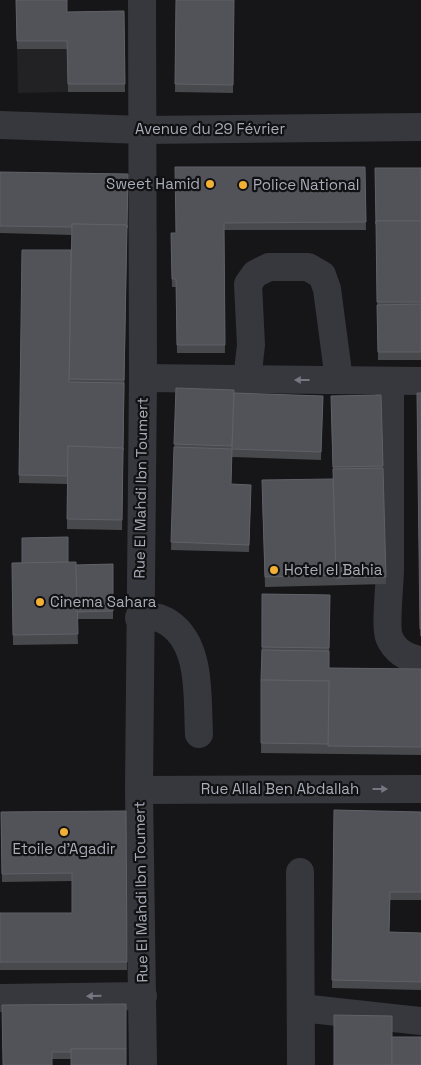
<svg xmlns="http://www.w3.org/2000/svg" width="421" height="1065" viewBox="0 0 421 1065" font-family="'Space Grotesk',sans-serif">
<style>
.built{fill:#222225}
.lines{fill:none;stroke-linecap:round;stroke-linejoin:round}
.minor{stroke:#37383d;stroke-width:28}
.wall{fill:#47494d}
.building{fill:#525359;stroke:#5f6168}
.oneway{fill:#757881}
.poi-dot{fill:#f2b134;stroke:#111113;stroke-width:2}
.labels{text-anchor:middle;stroke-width:4.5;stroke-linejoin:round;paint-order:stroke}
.street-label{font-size:15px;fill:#a8adb8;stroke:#111113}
.poi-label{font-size:15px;fill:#a8adb8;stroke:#111113;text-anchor:start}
</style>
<rect width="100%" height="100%" fill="#161618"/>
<path class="built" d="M17,49H67L68,92L18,93Z"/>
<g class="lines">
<g class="minor">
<path d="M142,0L143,378L139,790L143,1065"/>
<path d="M0,125L143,130L421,127"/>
<path d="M143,378L421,381"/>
<path d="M247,380L251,345L248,284L255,274L269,267H308L322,275L327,289L339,380"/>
<path d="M390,381C390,444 390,506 390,569C390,583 385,626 389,637C394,650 407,659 421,660"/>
<path d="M139,618C146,618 153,617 159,618C162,619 166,621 169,623C202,645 197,698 199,734"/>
<path d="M139,790L421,789"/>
<path d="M300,872L301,1065"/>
<path d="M0,998L143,996"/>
<path d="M301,1008L421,1021"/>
</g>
</g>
<g class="wall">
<path d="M16,0L67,12L124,11L125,92H68L67,49H17Z"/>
<path d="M176,0H234L233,93L175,92Z"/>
<path d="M365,167L366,230H224L225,353H177L176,287H172L171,233H176Z"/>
<path d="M375,168H421V360H378Z"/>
<path d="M0,172L128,174L122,530L67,529V484L19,483L22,250H71L72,235L0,233Z"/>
<path d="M176,388L234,393L323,396L321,460L232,457L231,484L251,485L249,552L171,550Z"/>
<path d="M417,393H421V636H420Z"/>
<path d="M381,395L386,584L265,587L262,491L333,479L331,407Z"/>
<path d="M68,562L76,565L113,564V619H77L78,644L13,645L12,563Z"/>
<path d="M262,594L330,595L329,668L421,669V755L261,753Z"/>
<path d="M334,810L421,812V900H390L389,932L421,933V990L332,988Z"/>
<path d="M126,811L127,970H0V913H72V881L2,882L1,812Z"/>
<path d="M126,1004L71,1059H52L3,1065Z"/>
</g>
<g class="building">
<path d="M16,0H67V12L124,11L125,84H68L67,41H17Z"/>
<path d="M176,0H234L233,85L175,84Z"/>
<path d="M175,167H365L366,222L224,223L225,345H177L176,279H172L171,233H176Z"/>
<path d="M375,168H421V221H376V224Z"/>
<path d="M0,172L128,174L127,228V225L72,224V227L0,226Z"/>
<path d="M376,221H421V302H377Z"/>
<path d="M72,224L127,225L124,380L69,379Z"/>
<path d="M22,250H71L69,382L124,383L123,450V448L68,446V476L19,475Z"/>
<path d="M421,304V352H378L377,305Z"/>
<path d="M176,388L234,390L232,446L174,444Z"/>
<path d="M234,393L323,396L321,452L232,449Z"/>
<path d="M417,393H421V629H420Z"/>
<path d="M381,395L383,466L333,467L331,396Z"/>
<path d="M68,446L123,448L122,520L67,519Z"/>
<path d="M174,447L232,449L231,484L251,485L249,545L171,542Z"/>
<path d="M383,468L386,577L336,578L333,469Z"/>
<path d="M333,479L336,575L265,577L262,480Z"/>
<path d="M68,537V562L22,563V538Z"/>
<path d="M76,562L78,634L13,635L12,563Z"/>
<path d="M113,564V611L77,612L76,565Z"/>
<path d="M262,594L330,595L329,648L262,647Z"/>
<path d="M262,650L329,651V668L421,669V747L328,746L329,681L261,680Z"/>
<path d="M261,680L329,681L328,744L261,743Z"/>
<path d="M334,810L421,812V892H390L389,932L421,933V982L332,980Z"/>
<path d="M126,811L127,962H0V913H72V873L2,874L1,812Z"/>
<path d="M126,1004V1049H71V1052H52V1065H3L2,1005Z"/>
<path d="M334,1015L392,1016V1065H334Z"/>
<rect x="392" y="1037" width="29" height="28"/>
<rect x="71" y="1049" width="55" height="16"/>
</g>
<defs><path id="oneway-solid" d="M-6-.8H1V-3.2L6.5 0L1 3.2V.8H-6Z" transform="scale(1.25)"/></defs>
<g class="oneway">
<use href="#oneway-solid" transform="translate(302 380) rotate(-180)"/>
<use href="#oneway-solid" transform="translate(380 789)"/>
<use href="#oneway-solid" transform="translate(94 996) rotate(179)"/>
</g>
<g class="poi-dot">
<circle cx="210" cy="184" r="5"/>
<circle cx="243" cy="185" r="5"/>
<circle cx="274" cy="570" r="5"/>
<circle cx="40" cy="602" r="5"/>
<circle cx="64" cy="832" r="5"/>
</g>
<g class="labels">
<g class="street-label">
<text x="210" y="134">Avenue du 29 Février</text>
<text transform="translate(141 488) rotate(-89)" y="5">Rue El Mahdi Ibn Toumert</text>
<text x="280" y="794">Rue Allal Ben Abdallah</text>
<text transform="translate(141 892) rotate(-91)" y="5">Rue El Mahdi Ibn Toumert</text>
</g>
<g class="poi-label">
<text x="200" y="189" text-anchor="end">Sweet Hamid</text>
<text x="253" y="190">Police National</text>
<text x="284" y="575">Hotel el Bahia</text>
<text x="50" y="607">Cinema Sahara</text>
<text x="64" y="854" text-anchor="middle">Etoile d'Agadir</text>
</g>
</g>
</svg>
